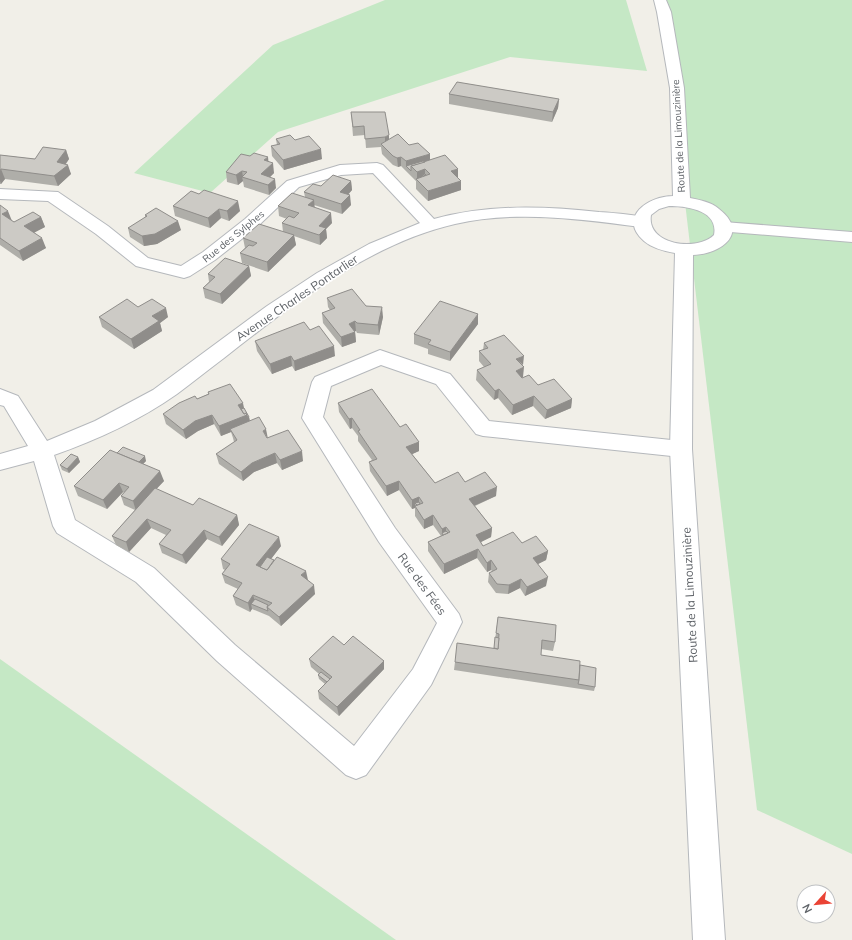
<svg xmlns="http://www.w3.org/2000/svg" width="852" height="940" viewBox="0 0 852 940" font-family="Mulish,sans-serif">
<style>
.green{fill:#c5e8c5}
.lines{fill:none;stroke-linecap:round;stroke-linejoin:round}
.minor-casing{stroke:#b5b8bc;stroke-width:2}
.tertiary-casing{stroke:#b5b8bc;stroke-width:2}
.minor{fill:#fff;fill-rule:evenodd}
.tertiary{fill:#fff;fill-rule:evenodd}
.wall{fill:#afaea9}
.shaded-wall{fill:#8f8d8a}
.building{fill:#cccac5;stroke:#8f8d8a}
.labels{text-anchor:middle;stroke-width:3.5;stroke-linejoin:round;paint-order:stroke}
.far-street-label{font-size:10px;fill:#5f6368;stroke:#fff}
.street-label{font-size:12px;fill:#5f6368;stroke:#fff}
</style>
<rect width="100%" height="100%" fill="#f1efe8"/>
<g class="green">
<path d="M385,0H626L647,71L510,57L278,132L210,193L134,173L273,45Z"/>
<path d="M661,0H852V854L757,810Z"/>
<path d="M0,659L396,940H0Z"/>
</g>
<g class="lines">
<g class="minor-casing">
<g id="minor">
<path d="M377,163L383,165L434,219C488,204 544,206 599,212C615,213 631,214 647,218L650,222L647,226L641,227C580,219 515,210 455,224C371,243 291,305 224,358C208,370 193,382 177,394C140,420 97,440 54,455L75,520L154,568L235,645L354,746L413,669L437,623L379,542L302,418L312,382L315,377L380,350L450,374L489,421L681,441L689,443L692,449L689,455L681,457L483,436L476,434L436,384L381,365L331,386L323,417L395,528L459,614L462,622L431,685L366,775L356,779L346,775L217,661L136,582L57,533L53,526L34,461L0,470V454L28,446L4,406L0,405V389L18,396L47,441L95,421L153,390L267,306L317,273L369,244L420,223L373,173L341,175L299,187L257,227L215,260L190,276L184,278L136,266L96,234L48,201L0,199V189L58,192L108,226L148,258L181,266L203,252L245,219L287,181L340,165Z"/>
<path d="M724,222L852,232V242L718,231L715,227L718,223Z"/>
</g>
</g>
<g class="tertiary-casing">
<path id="tertiary" d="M654,0H666L671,12L684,88L690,198C700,200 711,202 719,209C750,233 721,254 693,255L692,449L725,940H693L670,449L675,253C664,251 652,248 644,241C617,217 649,196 673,196L670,88L657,12ZM669,206C686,206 719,210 714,235C697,252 646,245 651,215L659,209Z"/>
</g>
<use href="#minor" class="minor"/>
<use href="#tertiary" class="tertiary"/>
</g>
<g class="wall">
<path d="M449,94L559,99L558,108L552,122L449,104Z"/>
<path d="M351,112L389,140L409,145L430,160L458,178L461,190L428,201L416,189V181L401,166L398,167L393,165L382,154L381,147L366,148L365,135L353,136Z"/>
<path d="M276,139L295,140L322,159L284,170L272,156L271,146L277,145Z"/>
<path d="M66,150L69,159L66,164L71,174L58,186L5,179L1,184H0V155L35,159Z"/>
<path d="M268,162L274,173L270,177L276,188L269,195L244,187L243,181L238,185L227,182L226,172Z"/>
<path d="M351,181L352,190L348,195L351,205L342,214L314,205V207L332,223L326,229L327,238L320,245L294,236L296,245L268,272L242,263L240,253L245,248L243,238L283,232L282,223L287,219L279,216L278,206L305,197L304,192L321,186Z"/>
<path d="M191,191L240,211L229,221L221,218L210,228L175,216L173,206Z"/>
<path d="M0,205L12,221L14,222L41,217L45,227L34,232L46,248L23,261L0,245Z"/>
<path d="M145,215L181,230L157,244L144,246L130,237L128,228L145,218Z"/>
<path d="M249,266L251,276L222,304L205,298L203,288L209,282L208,274Z"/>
<path d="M327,298L366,306L383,317L379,335L357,333L356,331H355L356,342L342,347L323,323L322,313L330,310L328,307Z"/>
<path d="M138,307L168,317L160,323L162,331L134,349L102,327L99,317Z"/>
<path d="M478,324L450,361L428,354V349L414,344V334Z"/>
<path d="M310,330L335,356L295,371L292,366L272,374L257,351L255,341Z"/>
<path d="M484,343L523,365V377H522L538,385L572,399L571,408L545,419L533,406L512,415L498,398L494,400L476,380L477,370L484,367L479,361V351L483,350Z"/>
<path d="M208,392L244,408L249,417L250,421L268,438L303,461L282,470L277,463L254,472L243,481L219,464L216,454L234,442L233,438L231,432L221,436L214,424L198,431L186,439L166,424L163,414L208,394Z"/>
<path d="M338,403L400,427L419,442V451L412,454L435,483L465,482L496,496L475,506L492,528L491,537L481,542L483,546L522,543L548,551L546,560L538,564L546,586L525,596L520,588L508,594L496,593L488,582L489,573L492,571L491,570L487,572L477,558L444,574L428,551V542L441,536L433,525L424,529L415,516V508L412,509L399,490L387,496L370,471L369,462L372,460L358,441V436L352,428L350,429L339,412Z"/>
<path d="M117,453L146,461L143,464L164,481L156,489L193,505L237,515L239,525L222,546L207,539L186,564L162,553L159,544L166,535L151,528L129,552L116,545L112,536L135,510L124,505L121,496L124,492H123L107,509L78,496L74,486Z"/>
<path d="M78,457L80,462L69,473L62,470L60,465Z"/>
<path d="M281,546L271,559L308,580L315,594L281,626L269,616L252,609L250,612L236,605L233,596L238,589L225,583L222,574L225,570L223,569L221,559Z"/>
<path d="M498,617L555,642L553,651L541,649V655L580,665L595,687L594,691L454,670L455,662L494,648Z"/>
<path d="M344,645L384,661V669L339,716L319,699L318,691L325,684L319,679L318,675L319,674L311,667L309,659Z"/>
</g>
<g class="shaded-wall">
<path d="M559,99L558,108L552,122L553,112Z"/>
<path d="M389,135V144L385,147V137Z"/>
<path d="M321,149L322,159L284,170L283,160Z"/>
<path d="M66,150L69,159L61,170L68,165L71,174L58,186L54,176L57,162Z"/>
<path d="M430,154V164L411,166H406V161Z"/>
<path d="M268,157L269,167L264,160Z"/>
<path d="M401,157V166L398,167L397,158Z"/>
<path d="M273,163L274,173L263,184L261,174Z"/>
<path d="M1,169L5,179L1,184L0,181V171Z"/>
<path d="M425,169V178L422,175V180H417V172Z"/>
<path d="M458,169V178L451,171Z"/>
<path d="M242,171L243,177H242L243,181L238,185L236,175Z"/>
<path d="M275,179L276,188L269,195L268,185Z"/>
<path d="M351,181L352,190L341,202L340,192Z"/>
<path d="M461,181V190L428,201V191Z"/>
<path d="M350,195L351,205L342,214L341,204Z"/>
<path d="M314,200L315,210L308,205Z"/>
<path d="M238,201L240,211L229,221L227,211Z"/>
<path d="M219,209L221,218L210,228L208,218Z"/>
<path d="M8,211L12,221L2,214Z"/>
<path d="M331,213L332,223L326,229L327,238L320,245L319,226Z"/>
<path d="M41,217L45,227L28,236L24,226Z"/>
<path d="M178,221L181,230L157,244L144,246L142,236Z"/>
<path d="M294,235L296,245L268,272L267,262Z"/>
<path d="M42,238L46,248L23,261L19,251Z"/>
<path d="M249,266L251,276L222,304L220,294Z"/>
<path d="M382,307L383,317L379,335L378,325Z"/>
<path d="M166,308L168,317L160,323L162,331L134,349L131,339L152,316Z"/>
<path d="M478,314V324L450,361V352Z"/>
<path d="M355,321L356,331L349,333V324Z"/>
<path d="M355,332L356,342L342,347L341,337Z"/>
<path d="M334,346L335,356L295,371L294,361Z"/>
<path d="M291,356L292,366L272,374L270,364Z"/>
<path d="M524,356L523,365L516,359Z"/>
<path d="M524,367L523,377L515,381L516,371Z"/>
<path d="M499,389L498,398L494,400L495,391Z"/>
<path d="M534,396L533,406L512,415L513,405Z"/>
<path d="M572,399L571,408L545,419L547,410Z"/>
<path d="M243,403L245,413L242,414L238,405Z"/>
<path d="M212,415L214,424L198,431L186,439L183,430L195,421Z"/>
<path d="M247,415L249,417L250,422L230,429L231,432L221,436L219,426Z"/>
<path d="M352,418V428L350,429L349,419Z"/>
<path d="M266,429L268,439L263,431Z"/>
<path d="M419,442V451L406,457V447Z"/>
<path d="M302,451L303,461L282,470L280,460Z"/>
<path d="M275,453L277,463L254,472L243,481L241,472L252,463Z"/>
<path d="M145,456L146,461L137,470L136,466Z"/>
<path d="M78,457L80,462L69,473L67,469Z"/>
<path d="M160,471L164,481L136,511L133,501Z"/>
<path d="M399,481V490L387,496L386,486Z"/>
<path d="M119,483L123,492L107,509L103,500Z"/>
<path d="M497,487L496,496L469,508V499Z"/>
<path d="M419,497V506L415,503V508V506V508L412,509V500Z"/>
<path d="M237,515L239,525L222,546L219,537Z"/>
<path d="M433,515V525L424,529V520Z"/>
<path d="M147,519L151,528L129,552L126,542Z"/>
<path d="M446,527V536L442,533V529Z"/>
<path d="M492,528L491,537L475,545L476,535Z"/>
<path d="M204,530L207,539L186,564L182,555Z"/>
<path d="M279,537L281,546L261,572L256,565Z"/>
<path d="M478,549L477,558L444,574V564Z"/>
<path d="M548,551L546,560L532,567L533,558Z"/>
<path d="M491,560V570L487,572V563Z"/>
<path d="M306,571L308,580L302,584L301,575Z"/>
<path d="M548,577L546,586L525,596L527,587Z"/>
<path d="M521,579L520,588L508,594L509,585Z"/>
<path d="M314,585L315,594L281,626L279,617Z"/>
<path d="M253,595L256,604H251L252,609L250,612L248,603Z"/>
<path d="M384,661V669L339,716L337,707Z"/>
</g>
<g class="building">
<path d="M457,82L559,99L553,112L449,94Z"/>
<path d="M351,112H385L389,135L385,137L365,139L364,126L353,127Z"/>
<path d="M398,134L409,145L418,143L430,154L406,161L401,157L397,158L393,156L381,144Z"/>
<path d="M290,135L295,140L309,136L321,149L283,160L271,146L280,144L276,139Z"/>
<path d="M43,147L66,150L57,162L68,165L54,176L1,169L0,171V155L35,159Z"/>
<path d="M254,153L268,157L264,160L273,163L261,174L275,179L268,185L242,177L247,172L242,171L236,175L226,172L241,154L250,156Z"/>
<path d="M445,155L458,169L451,171L461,181L428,191L416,179L430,174L425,169L417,172L411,166Z"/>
<path d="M423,161L425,162L411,166V171L406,166Z"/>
<path d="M425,174L426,175L423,176L422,175Z"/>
<path d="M333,175L351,181L340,192L350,195L341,204L304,192L313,184L321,186Z"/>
<path d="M204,190L238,201L227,211L219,209L208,218L173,206L191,191L199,194Z"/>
<path d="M292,193L314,200L308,205L331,213L319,226L326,228L319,235L282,223L289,216L294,218L299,213L278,206Z"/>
<path d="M0,205L8,211L2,214L14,222L33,212L41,217L24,226L42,238L19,251L0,238Z"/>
<path d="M156,208L178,221L155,234L142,236L128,228L147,216L145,215Z"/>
<path d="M259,224L294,235L267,262L240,253L249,245L253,246L257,243L243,238Z"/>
<path d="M225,258L249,266L220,294L203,288L215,277L208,274Z"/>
<path d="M352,289L366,306L382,307L378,325L357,323L355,321L349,324L355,332L341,337L322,313L335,308L327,298Z"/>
<path d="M127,299L138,307L152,299L166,308L152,316L159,321L131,339L99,317Z"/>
<path d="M440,301L478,314L450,352L428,344L431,340L414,334Z"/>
<path d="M304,322L310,330L319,326L334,346L294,361L291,356L270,364L255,341Z"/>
<path d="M504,335L524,356L516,359L524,367L516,371L522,378L529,375L538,385L554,379L572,399L547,410L534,396L513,405L499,389L495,391L477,370L491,364L479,351L488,348L484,343Z"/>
<path d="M230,384L243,403L238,405L244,414L246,413L247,415L219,426L212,415L195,421L183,430L163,414L179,403L195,396L197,399L209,394L208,392Z"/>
<path d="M372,389L400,427L406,424L419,442L406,447L435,483L458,472L465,482L485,472L497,487L469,499L492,528L476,535L483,546L513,532L522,543L536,536L548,551L533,558L548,577L527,587L521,579L509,585L497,584L489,573L497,569L491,560L487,563L478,549L444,564L428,542L450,532L446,527L442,529L433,515L424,520L415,506L423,503L419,497L412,500L399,481L386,486L369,462L377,459L358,431L360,430L352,418L349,419L338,403Z"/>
<path d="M244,408L249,417L248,418L246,413L244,414L241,409Z"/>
<path d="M259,417L266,429L263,431L267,438L288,430L302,451L280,460L275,453L252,463L241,472L216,454L237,440L230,429Z"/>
<path d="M123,447L145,456L139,462L117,453Z"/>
<path d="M110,450L160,471L133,501L121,496L129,487L119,483L103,500L74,486Z"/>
<path d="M71,454L78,457L67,469L60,465Z"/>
<path d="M155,488L193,505L199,498L237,515L219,537L204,530L182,555L159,544L171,530L147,519L126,542L112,536Z"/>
<path d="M419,502L420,504L417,505L415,503Z"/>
<path d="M249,524L279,537L256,565L267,570L277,557L306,571L301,575L314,585L279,617L267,607L272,603L253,595L248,603L233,596L242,583L222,574L230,564L221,559Z"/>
<path d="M446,531L448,533L443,535L442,533Z"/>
<path d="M267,557L274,560L267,570L260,567Z"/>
<path d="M255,599L268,605L267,607L268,611L251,604Z"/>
<path d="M498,617L556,625L555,642L542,640L541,655L580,661L579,680L455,662L457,643L498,649L499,634L496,633Z"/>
<path d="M333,636L344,645L353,636L384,661L337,707L318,691L332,677L309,659Z"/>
<path d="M495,637L499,638L498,649L494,648Z"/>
<path d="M580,665L596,668L595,687L578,684L579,680Z"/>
<path d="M321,672L330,679L327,682L318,675Z"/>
</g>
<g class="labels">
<g class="far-street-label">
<text transform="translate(678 136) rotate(-93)" y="4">Route de la Limouzinière</text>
<text transform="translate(233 236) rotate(-39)" y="4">Rue des Sylphes</text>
</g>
<g class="street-label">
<text transform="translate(297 298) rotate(-34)" y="4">Avenue Charles Pontarlier</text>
<text transform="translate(422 584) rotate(54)" y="4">Rue des Fées</text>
<text transform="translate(690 595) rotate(-93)" y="4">Route de la Limouzinière</text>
</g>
</g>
<g transform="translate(816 904) rotate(243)"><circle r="19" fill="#ffffff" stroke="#bfc1c3"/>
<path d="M0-3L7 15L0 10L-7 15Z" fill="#ea4335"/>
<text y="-6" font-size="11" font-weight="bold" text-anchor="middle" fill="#5f6368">N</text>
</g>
</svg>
